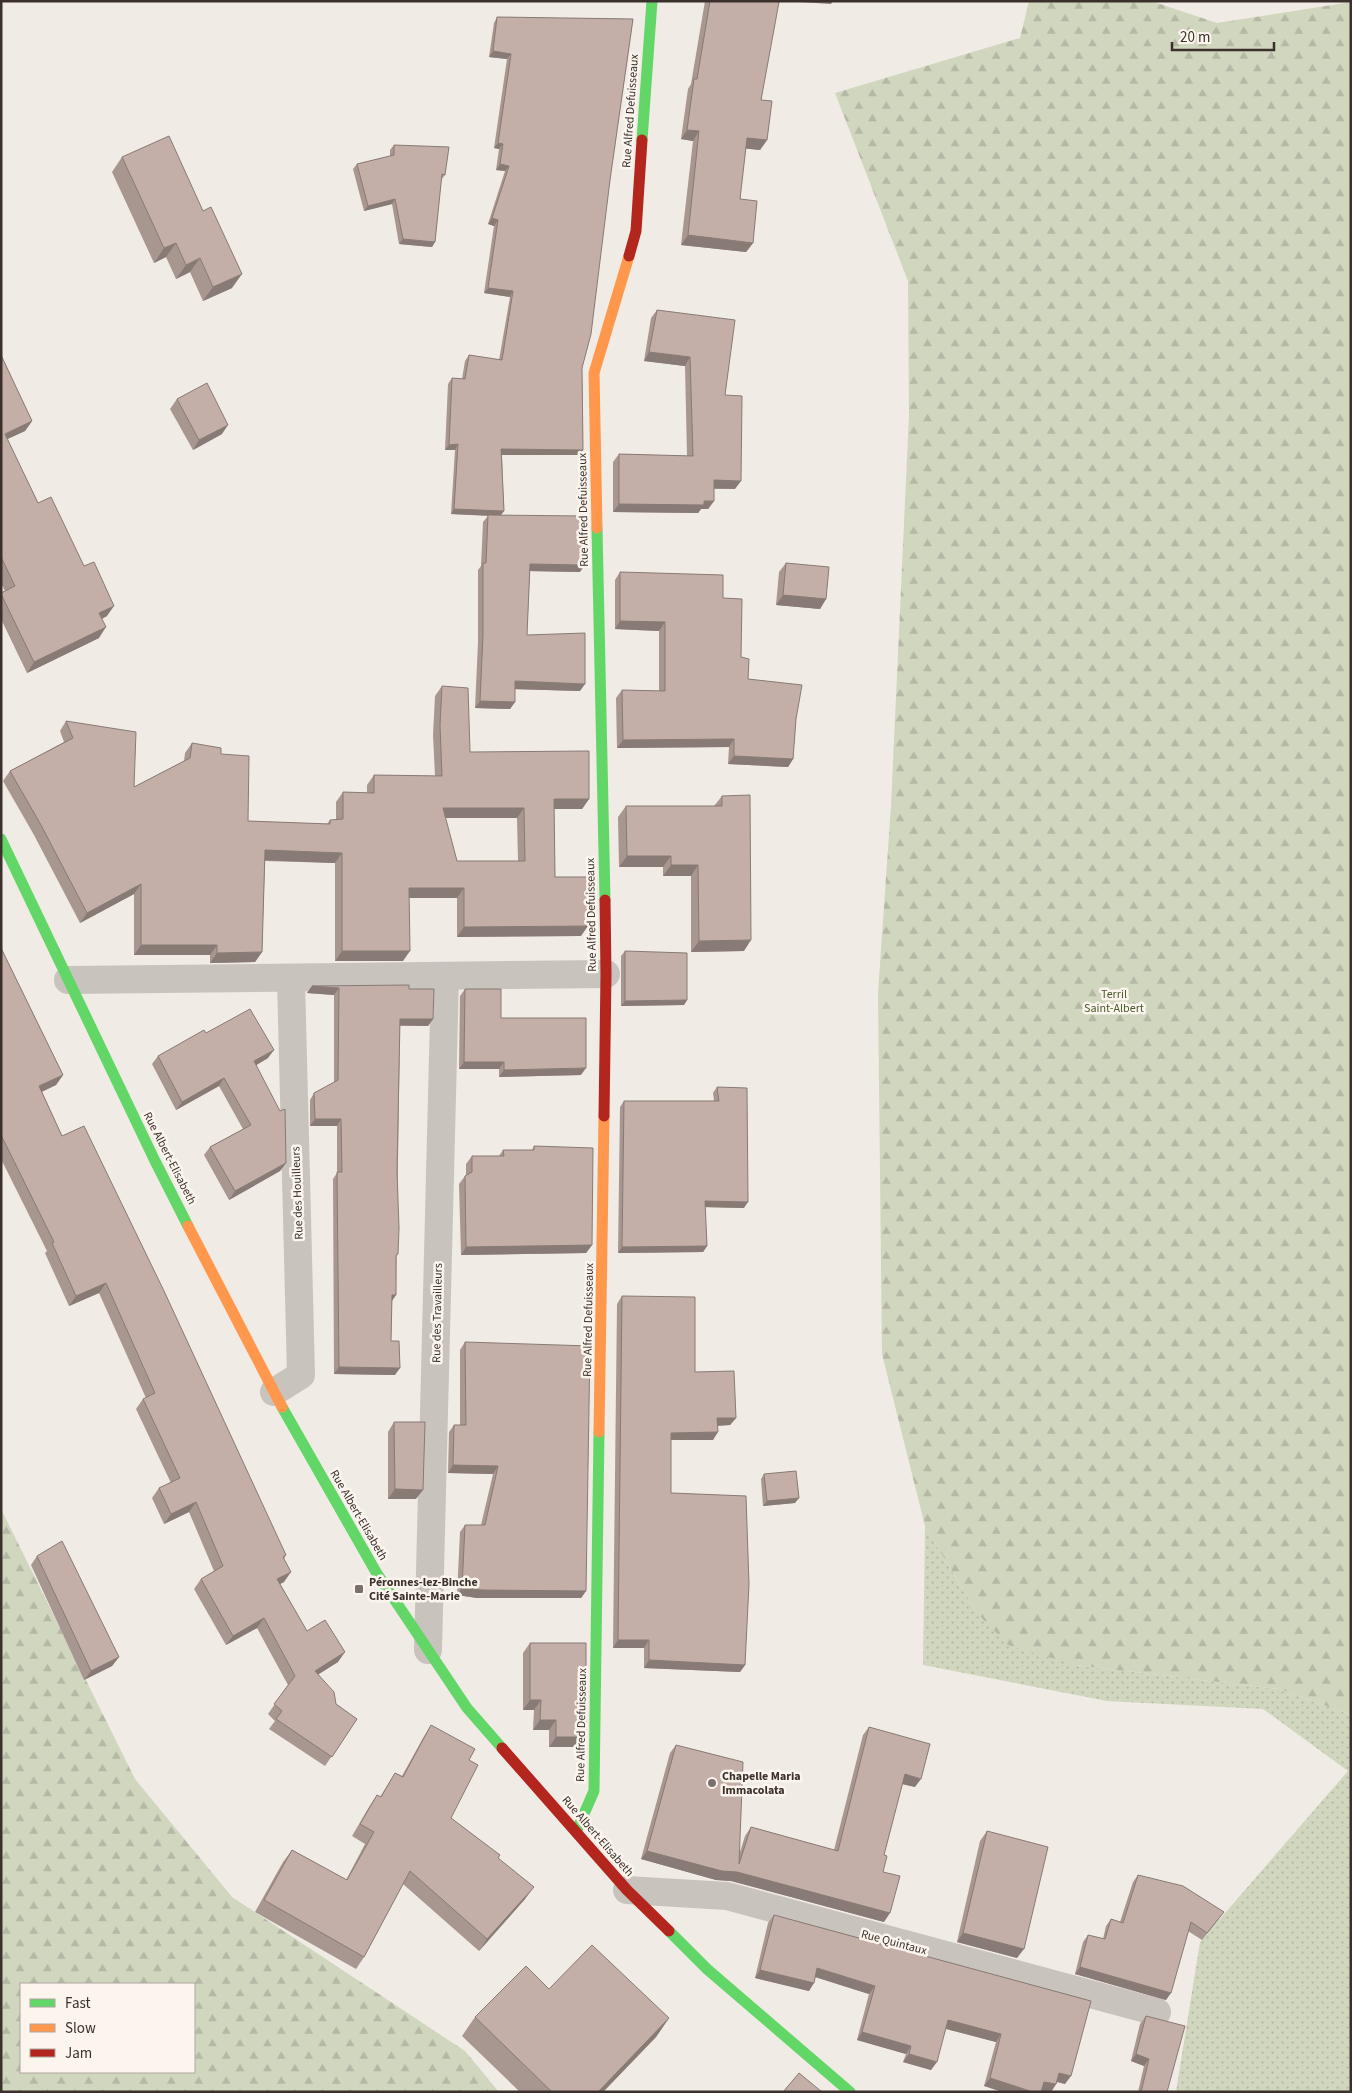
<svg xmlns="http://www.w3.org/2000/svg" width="1352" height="2093" viewBox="0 0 1352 2093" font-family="'Source Sans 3',sans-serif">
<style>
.grass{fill:url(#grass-dots)}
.forest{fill:url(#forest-firs);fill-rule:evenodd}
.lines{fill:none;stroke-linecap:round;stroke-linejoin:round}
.street{stroke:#c9c3be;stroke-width:28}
.fast{stroke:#63d668;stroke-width:11}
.slow{stroke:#ff974d;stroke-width:11}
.jam{stroke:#b3261e;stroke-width:11}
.wall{fill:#a89690;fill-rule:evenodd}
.shaded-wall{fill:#887a75}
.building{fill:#c3afa7;stroke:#887a75;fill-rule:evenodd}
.poi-dot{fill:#7a716c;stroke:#fbf5ee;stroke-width:2}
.labels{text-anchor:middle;stroke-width:5;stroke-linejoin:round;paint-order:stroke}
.street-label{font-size:12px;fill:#3b302b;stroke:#fbf5ee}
.park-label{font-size:12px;fill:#4a5a2e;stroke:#fbf5ee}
.poi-label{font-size:12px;font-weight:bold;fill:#3b302b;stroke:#fbf5ee;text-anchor:start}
</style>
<defs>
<pattern id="grass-dots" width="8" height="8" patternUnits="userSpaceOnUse" patternTransform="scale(1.25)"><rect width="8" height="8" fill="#d1d6bf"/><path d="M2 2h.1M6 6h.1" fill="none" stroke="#b4b8a4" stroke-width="1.8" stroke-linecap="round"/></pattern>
<pattern id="forest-firs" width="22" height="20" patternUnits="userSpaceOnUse" patternTransform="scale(1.25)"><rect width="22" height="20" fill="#d1d6bf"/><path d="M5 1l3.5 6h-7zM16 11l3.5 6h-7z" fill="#b4b8a4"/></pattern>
</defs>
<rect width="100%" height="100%" fill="#f0ebe5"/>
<path class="grass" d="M925,1526L977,1613L1075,1665L1279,1689L1351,1715V2092H1176L1200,1942L1348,1771L1263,1709L1107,1701L923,1665Z"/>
<g class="forest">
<path d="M1029,1H1151L1217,23L1351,2V1715L1279,1689L1075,1665L1008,1645L977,1613L925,1526L882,1354L878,993L891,806L909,415L908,281L835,93L1020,38Z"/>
<path d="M1,1509L135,1779L232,1897L465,2051L499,2092H1ZM21,1984H194V2072H21Z"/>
</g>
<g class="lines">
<g class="street">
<path d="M68,980L606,974"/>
<path d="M274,1392L301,1375L291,979"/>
<path d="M428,1650L445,977"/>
<path d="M627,1890L727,1896L1157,2012"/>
</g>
<g class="fast">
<path d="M642,140L652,1"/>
<path d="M597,528L605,900"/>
<path d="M1,839L155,1161L188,1226"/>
<path d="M282,1407L376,1572L467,1708L502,1748"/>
<path d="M576,1832L594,1791L599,1432"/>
<path d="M669,1931L707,1969L850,2092"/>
</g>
<g class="slow">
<path d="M597,528L594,373L629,256"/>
<path d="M188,1226L282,1407"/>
<path d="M599,1432L604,1116"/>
</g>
<g class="jam">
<path d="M629,256L636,231L642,140"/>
<path d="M604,1116L606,974L605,900"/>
<path d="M502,1748L627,1890L669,1931"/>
</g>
</g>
<g class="wall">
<path d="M705,1H773L761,100L767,140L760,150L745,148L740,199L753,243L746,252L681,245L693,141L681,139L688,89L691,84Z"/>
<path d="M497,17L633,19L582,368L583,450L579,455H502L504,511L501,515L580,572L530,571L527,635L580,691L515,689V702L510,709L475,708L478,642V570L481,566L483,522L488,516L451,514L455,450H445L448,384L452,378L462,379L465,361L469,355L499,360L510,297L484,293L494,226L488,224L505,171L496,170L499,149L494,148L507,59L489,57L494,23Z"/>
<path d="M394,145L445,175L441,180L435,242L432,247L399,244L392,204L364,211L353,169L357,164L390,156V150Z"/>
<path d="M122,157L232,288L203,301L190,272L176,279L166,257L154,263L112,172Z"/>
<path d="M657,310L725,395L735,489H714V501L708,509H701L698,513L613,512V462L619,454L687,456L685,366L644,361L651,318Z"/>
<path d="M1,355L32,421L25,431L7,439L38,503L107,616L102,619L99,638L27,673L1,619V593L5,591L1,583Z"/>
<path d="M177,399L222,434L193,450L170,409Z"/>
<path d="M786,563L826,599L820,609L776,605L779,572Z"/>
<path d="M620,572L723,598L748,679L796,719L793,759L788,767L728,764L729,747L617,748L616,698L622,690L659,691V631L615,629V580Z"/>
<path d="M442,686L470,752L589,799L582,809H554L555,877L581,936L457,937V898H409L403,961H335V863L265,861L262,952L255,962L210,963V955H134V894L80,923L34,835L3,781L10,771L64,742L60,731L66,721L134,787L184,761L185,753L192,743L221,754L248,821L327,824L330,820H336V802L343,792L367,793V785L374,775L435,776L433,735L435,696ZM445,818H517L518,861H457Z"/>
<path d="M722,796L744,951L691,952V876H663V867H619L618,817L626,806H714Z"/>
<path d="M1,948L63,1075L56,1085L42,1092L62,1136L286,1555L284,1559V1582L280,1584L307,1631L338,1662L318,1674L336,1704L357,1719L325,1766L269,1729L275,1721L268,1714L288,1685L257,1628L226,1645L194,1589L201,1579L214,1571L189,1512L164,1524L152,1498L159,1488L171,1483L136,1409L143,1399L146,1398L99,1293L69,1306L45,1253L47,1251L1,1159Z"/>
<path d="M625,951L687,1000L684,1005L621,1006V956Z"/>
<path d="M312,986L409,989L433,1019L428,1026H400L396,1295L392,1301L391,1341L395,1375L334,1374L333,1179L337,1173V1126H310V1100L314,1093L334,1083V995L307,993Z"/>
<path d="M465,989L501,1018L581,1075L499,1077V1069H459L460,996Z"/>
<path d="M206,1033L268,1058L256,1065L286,1163L280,1171L229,1200L204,1155L210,1147L243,1129L219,1086L176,1110L152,1064L158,1056Z"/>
<path d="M717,1087L744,1208L705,1207L707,1246L703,1252L618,1253L620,1107L624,1101H714L713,1093Z"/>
<path d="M534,1146L592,1245L586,1253L461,1255L459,1184L465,1176L466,1175V1164L472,1156H499L503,1150H532Z"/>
<path d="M622,1296L695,1372L736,1418L730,1425L717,1426L713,1440H671V1493L745,1665L740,1672L644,1668V1648H613L617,1304Z"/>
<path d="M465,1342L586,1591L581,1598H477L457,1595L460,1532L465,1525H481L493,1474L448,1473L449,1432L454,1425H460V1350Z"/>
<path d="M394,1422L416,1499H388V1432Z"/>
<path d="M764,1474L795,1503L763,1506L761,1479Z"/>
<path d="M37,1556L119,1657L112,1666L84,1680L31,1565Z"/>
<path d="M530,1643L586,1737L579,1747H549V1730H533L534,1710H523V1653Z"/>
<path d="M431,1725L469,1760L451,1818L498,1858L525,1899L479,1951L403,1884L364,1957L356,1969L255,1912L283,1862L292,1850L346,1880L365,1844L352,1836L369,1807L377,1795L380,1797L395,1773L402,1776L423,1738Z"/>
<path d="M869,1727L915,1787L902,1784L884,1855L883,1872L884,1922L731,1881L716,1880L641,1859L670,1753L676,1745L740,1852L745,1836L751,1827L834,1850L863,1735Z"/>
<path d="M987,1831L1017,1958L957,1942L980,1841Z"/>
<path d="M1138,1875L1219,1919L1202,1940L1188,1931L1166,2000L1075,1974L1083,1942L1088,1935L1103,1939L1106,1926L1111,1919L1120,1922L1133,1882Z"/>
<path d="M774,1915L1091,2001L1065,2084L1057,2082L1056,2084L1051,2092L984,2086L996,2042L946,2029L931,2070L903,2062L906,2054L857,2040L869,1994L815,1977L809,1991L755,1978L768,1923Z"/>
<path d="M549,1989L669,2018L656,2037L603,2092H520L462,2036L475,2017Z"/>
<path d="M1146,2016L1167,2092H1138L1144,2066L1131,2061L1140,2024Z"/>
</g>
<g class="shaded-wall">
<path d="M785,1H833L831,4Z"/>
<path d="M493,51L511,54L507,59L489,57Z"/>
<path d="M687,130L699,131L693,141L681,139Z"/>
<path d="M747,138L767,140L760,150L740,148Z"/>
<path d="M498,143L503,144L499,149L494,148Z"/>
<path d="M500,164L509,166L505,171L496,170Z"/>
<path d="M395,199L392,204L364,211L368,206Z"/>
<path d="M492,218L498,220L494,226L488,224Z"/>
<path d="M688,235L753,243L746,252L681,245Z"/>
<path d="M403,239L435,242L432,247L399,244Z"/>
<path d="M176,243L166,257L154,263L164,248Z"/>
<path d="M200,258L190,272L176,279L186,265Z"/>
<path d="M242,274L232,288L203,301L213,287Z"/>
<path d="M488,288L513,291L510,297L484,293Z"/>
<path d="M649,352L690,357L685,366L644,361Z"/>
<path d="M32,421L25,431L1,442L5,434Z"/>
<path d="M228,425L222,434L193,450L199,440Z"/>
<path d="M458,444L455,450H445L449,445Z"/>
<path d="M501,449L583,450L579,455H498Z"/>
<path d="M714,480L741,481L735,489L708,488Z"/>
<path d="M714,501L708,509H701L698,513L613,512L619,504Z"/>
<path d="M454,509L504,511L500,516L451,514Z"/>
<path d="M530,564L585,565L580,572L525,571Z"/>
<path d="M783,595L826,599L820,609L776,605Z"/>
<path d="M114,606L107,616L92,623L99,613Z"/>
<path d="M620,621L665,622L659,631L615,629Z"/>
<path d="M106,627L99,638L27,673L34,662Z"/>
<path d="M515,681L585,684L580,691L510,689Z"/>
<path d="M480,701L515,702L510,709L475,708Z"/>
<path d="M734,739L729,747L617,748L623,740Z"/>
<path d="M734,756L793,759L788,767L728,764Z"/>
<path d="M554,799H589L582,809H547Z"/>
<path d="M443,808H524L517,818H436Z"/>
<path d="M265,850L342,853L335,863L258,860Z"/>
<path d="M627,856H671L663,867H619Z"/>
<path d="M671,865H698L691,876H663Z"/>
<path d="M141,884L134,894L80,923L87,913Z"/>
<path d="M409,888H464L457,898H402Z"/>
<path d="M588,926L581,936L457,937L464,927Z"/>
<path d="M751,940L744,951L691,952L699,941Z"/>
<path d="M141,945H217L210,955H134Z"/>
<path d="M342,951H410L403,961H335Z"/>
<path d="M262,952L255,962L210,963L217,953Z"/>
<path d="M312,986L339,988L334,995L307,993Z"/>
<path d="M687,1000L684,1005L621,1006L625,1001Z"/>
<path d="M400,1019H433L428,1026L395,1025Z"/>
<path d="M274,1050L268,1058L248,1070L254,1061Z"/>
<path d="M464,1062H504L499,1069H459Z"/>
<path d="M586,1068L581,1075L499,1077L504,1070Z"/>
<path d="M63,1075L56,1085L32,1096L39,1086Z"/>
<path d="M224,1078L219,1086L176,1110L182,1102Z"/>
<path d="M315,1119H341L337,1126H310Z"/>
<path d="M286,1163L280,1171L229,1200L235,1191Z"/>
<path d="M705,1201L748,1202L744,1208L701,1207Z"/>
<path d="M592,1245L586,1253L461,1255L466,1247Z"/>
<path d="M707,1246L703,1252L618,1253L622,1247Z"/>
<path d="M106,1283L99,1293L69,1306L76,1296Z"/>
<path d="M392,1295H396L391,1302Z"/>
<path d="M339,1367L400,1368L395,1375L334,1374Z"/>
<path d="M717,1418H736L730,1425L711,1426Z"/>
<path d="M718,1432L713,1440H665L671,1433Z"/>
<path d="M453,1465L498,1466L493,1474L448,1473Z"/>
<path d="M395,1489L423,1490L416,1499H388Z"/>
<path d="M799,1498L795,1503L763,1506L767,1501Z"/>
<path d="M196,1502L189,1512L164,1524L171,1514Z"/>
<path d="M291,1572L284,1582L270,1589L277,1579Z"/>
<path d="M462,1588L586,1591L581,1598H477L457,1595Z"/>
<path d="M264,1618L257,1628L226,1645L233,1636Z"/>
<path d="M618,1640H649L644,1648H613Z"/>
<path d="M345,1652L338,1662L308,1681L315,1671Z"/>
<path d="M119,1657L112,1666L84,1680L91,1671Z"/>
<path d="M649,1660L745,1665L740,1672L644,1668Z"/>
<path d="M530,1700H541L534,1710H523Z"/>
<path d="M540,1720H556L549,1730H533Z"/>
<path d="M556,1737H586L579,1747H549Z"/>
<path d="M905,1774L921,1779L915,1787L898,1783Z"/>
<path d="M647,1851L737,1872L890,1913L884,1922L731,1881L716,1880L641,1859Z"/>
<path d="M534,1887L525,1899L479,1951L487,1939Z"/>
<path d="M963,1933L1024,1949L1017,1958L957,1942Z"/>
<path d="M1080,1967L1171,1993L1166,2000L1075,1974Z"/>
<path d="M817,1968L875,1986L869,1994L812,1976Z"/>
<path d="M760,1970L814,1983L809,1991L755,1978Z"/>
<path d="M669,2018L656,2037L603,2092H598Z"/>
<path d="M948,2020L1001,2034L996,2042L943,2028Z"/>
<path d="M862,2032L911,2046L906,2054L857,2040Z"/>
<path d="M909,2054L937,2062L931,2070L903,2062Z"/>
<path d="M1136,2054L1149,2059L1144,2066L1131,2061Z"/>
<path d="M1059,2073L1071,2076L1065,2084L1054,2081Z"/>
<path d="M990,2078L1033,2092H1002L984,2086Z"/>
<path d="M1044,2082L1056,2084L1051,2092L1039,2090Z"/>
</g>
<g class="building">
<path d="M710,1H773L779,2L761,100L772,101L767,140L747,138L740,199L757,201L753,243L688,235L699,131L687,130L694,79H697Z"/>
<path d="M497,17L633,19L610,180L591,334L582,368L583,450L501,449L504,511L454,509L458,444L449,445L452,378L465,379L469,355L502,360L513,291L488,288L498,220L492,218L509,166L500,164L503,144L498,143L511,54L493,51Z"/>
<path d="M169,136L203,211L211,207L242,274L213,287L200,258L186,265L176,243L164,248L122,157Z"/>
<path d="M394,145L449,147L445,175L442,174L435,242L403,239L395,199L368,206L357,164L394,155Z"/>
<path d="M657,310L735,320L725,395L742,396L741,481L714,480V501H704V505L619,504V454L693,456L690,357L649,352Z"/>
<path d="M1,355L32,421L5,434L38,503L51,497L84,566L94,562L114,606L99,613L106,627L34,662L1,594V593L15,586L1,557Z"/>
<path d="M207,383L228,425L199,440L177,399Z"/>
<path d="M488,515L585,516V565L530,564L527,635L585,633V684L515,681V702L480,701L483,635V563H486Z"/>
<path d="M786,563L829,567L826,599L783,595Z"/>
<path d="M620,572L723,575V598L742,599L741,657L749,659L748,679L802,685L796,719L793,759L734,756V739L623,740L622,690L665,691V622L620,621Z"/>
<path d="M442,686L468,688L470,752L589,751V799H554L555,877H589L588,926L464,927V888H409L410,951H342V853L265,850L262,952L217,953V945H141V884L87,913L41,825L10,771L73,738L66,721L136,732L134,787L190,758L192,743L221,748V754L249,756L248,821L330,824V820L343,819V792L374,793V775L442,776L440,725ZM443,808H524L525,861H457Z"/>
<path d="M750,795L751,940L699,941L698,865H671V856H627L626,806H722V796Z"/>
<path d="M1,948L63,1075L39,1086L62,1136L84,1126L164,1291L286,1555L283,1557L291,1572L277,1579L307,1631L325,1620L345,1652L315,1671L334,1692L336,1704L357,1719L332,1757L276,1719L282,1711L274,1704L295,1676L264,1618L233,1636L201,1579L223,1566L196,1502L171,1514L159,1488L180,1478L143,1399L155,1393L106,1283L76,1296L52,1243L54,1242L1,1135Z"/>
<path d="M625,951L687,953V1000L625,1001Z"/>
<path d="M409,985V989H434L433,1019H400L397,1171L399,1228L398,1254L396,1255V1295H392L391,1341H399L400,1368L339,1367L337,1172H342L341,1119H315L314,1093L338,1080L339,988L312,986Z"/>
<path d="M465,989H501V1018H586V1068L504,1070V1062H464Z"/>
<path d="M250,1009L274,1050L254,1061L280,1111L285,1109L286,1163L235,1191L210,1147L251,1125L224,1078L182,1102L158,1056L204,1030L206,1033Z"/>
<path d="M717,1087L747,1088L748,1202L705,1201L707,1246L622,1247L624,1101H719Z"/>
<path d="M534,1146L593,1148L592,1245L466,1247L465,1176L472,1172V1156H504L503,1150H534Z"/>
<path d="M622,1296L695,1297V1372L734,1371L736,1418H717L718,1432L671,1433V1493L746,1496L749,1584L745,1665L649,1660V1640H618Z"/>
<path d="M465,1342L590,1346L586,1591L482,1590L462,1588L465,1525H485L498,1466L453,1465L454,1425H466Z"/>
<path d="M394,1422H425L423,1490L395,1489Z"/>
<path d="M796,1471L799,1498L767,1501L764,1474Z"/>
<path d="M62,1541L119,1657L91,1671L37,1556Z"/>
<path d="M530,1643H586V1737H556V1720H540L541,1700H530Z"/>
<path d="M431,1725L475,1749L469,1760L478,1765L451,1818L500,1855L498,1858L534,1887L487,1939L410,1871L364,1957L264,1900L292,1850L347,1880L374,1832L360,1824L377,1795L381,1797L395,1773L403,1777Z"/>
<path d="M869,1727L930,1744L921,1779L905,1774L884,1855L887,1856L883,1872L900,1876L890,1913L737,1872L722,1871L647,1851L676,1745L743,1762L739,1864L751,1827L838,1851Z"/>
<path d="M987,1831L1048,1847L1024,1949L963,1933Z"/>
<path d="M1138,1875L1183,1886L1224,1912L1207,1933L1191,1922L1171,1993L1080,1967L1088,1935L1105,1939L1111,1919L1123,1923Z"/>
<path d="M774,1915L1091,2001L1071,2076L1059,2073L1056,2084L1044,2082L1041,2092H1033L990,2078L1001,2034L948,2020L937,2062L909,2054L911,2046L862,2032L875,1986L817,1968L814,1983L760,1970Z"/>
<path d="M592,1945L669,2018L598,2092H552L475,2017L526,1966L549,1989Z"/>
<path d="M1146,2016L1185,2026L1167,2092H1141L1149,2059L1136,2054Z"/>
<path d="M799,2073L822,2092H783Z"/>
</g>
<g class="poi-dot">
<rect x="354" y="1584" width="10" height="10" rx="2.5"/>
<circle cx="712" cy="1783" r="5"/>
</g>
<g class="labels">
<g class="street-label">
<text transform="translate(630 111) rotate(-86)" y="4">Rue Alfred Defuisseaux</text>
<text transform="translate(583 510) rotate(-91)" y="4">Rue Alfred Defuisseaux</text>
<text transform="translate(591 915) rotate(-91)" y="4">Rue Alfred Defuisseaux</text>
<text transform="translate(170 1158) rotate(63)" y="4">Rue Albert-Elisabeth</text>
<text transform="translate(297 1193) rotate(-92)" y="4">Rue des Houilleurs</text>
<text transform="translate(437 1313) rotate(-89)" y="4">Rue des Travailleurs</text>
<text transform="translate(588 1320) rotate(-89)" y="4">Rue Alfred Defuisseaux</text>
<text transform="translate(359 1515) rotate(60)" y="4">Rue Albert-Elisabeth</text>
<text transform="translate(581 1725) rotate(-89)" y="4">Rue Alfred Defuisseaux</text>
<text transform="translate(598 1836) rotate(49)" y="4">Rue Albert-Elisabeth</text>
<text transform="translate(894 1942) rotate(15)" y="4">Rue Quintaux</text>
</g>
<g class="park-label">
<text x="1114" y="998">Terril<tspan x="1114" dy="14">Saint-Albert</tspan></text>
</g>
<g class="poi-label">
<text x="369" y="1586">Péronnes-lez-Binche<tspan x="369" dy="14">Cité Sainte-Marie</tspan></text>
<text x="722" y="1780">Chapelle Maria<tspan x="722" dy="14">Immacolata</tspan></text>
</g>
</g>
<rect width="1352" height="2093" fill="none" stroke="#3b302b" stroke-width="5"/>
<rect x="20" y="1983" width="175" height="90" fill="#fbf5ee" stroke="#aea6a0"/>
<rect x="30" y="1999" width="25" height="8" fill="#63d668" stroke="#aea6a0"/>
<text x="65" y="2008" font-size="15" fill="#3b302b">Fast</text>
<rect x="30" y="2024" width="25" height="8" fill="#ff974d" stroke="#aea6a0"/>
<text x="65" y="2033" font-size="15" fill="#3b302b">Slow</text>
<rect x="30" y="2049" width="25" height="8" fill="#b3261e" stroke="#aea6a0"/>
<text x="65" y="2058" font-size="15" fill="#3b302b">Jam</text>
<path d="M1172 42v8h102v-8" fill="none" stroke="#3b302b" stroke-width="2.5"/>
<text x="1180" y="42" font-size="15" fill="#3b302b" stroke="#fbf5ee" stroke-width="4" paint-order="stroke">20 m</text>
</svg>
